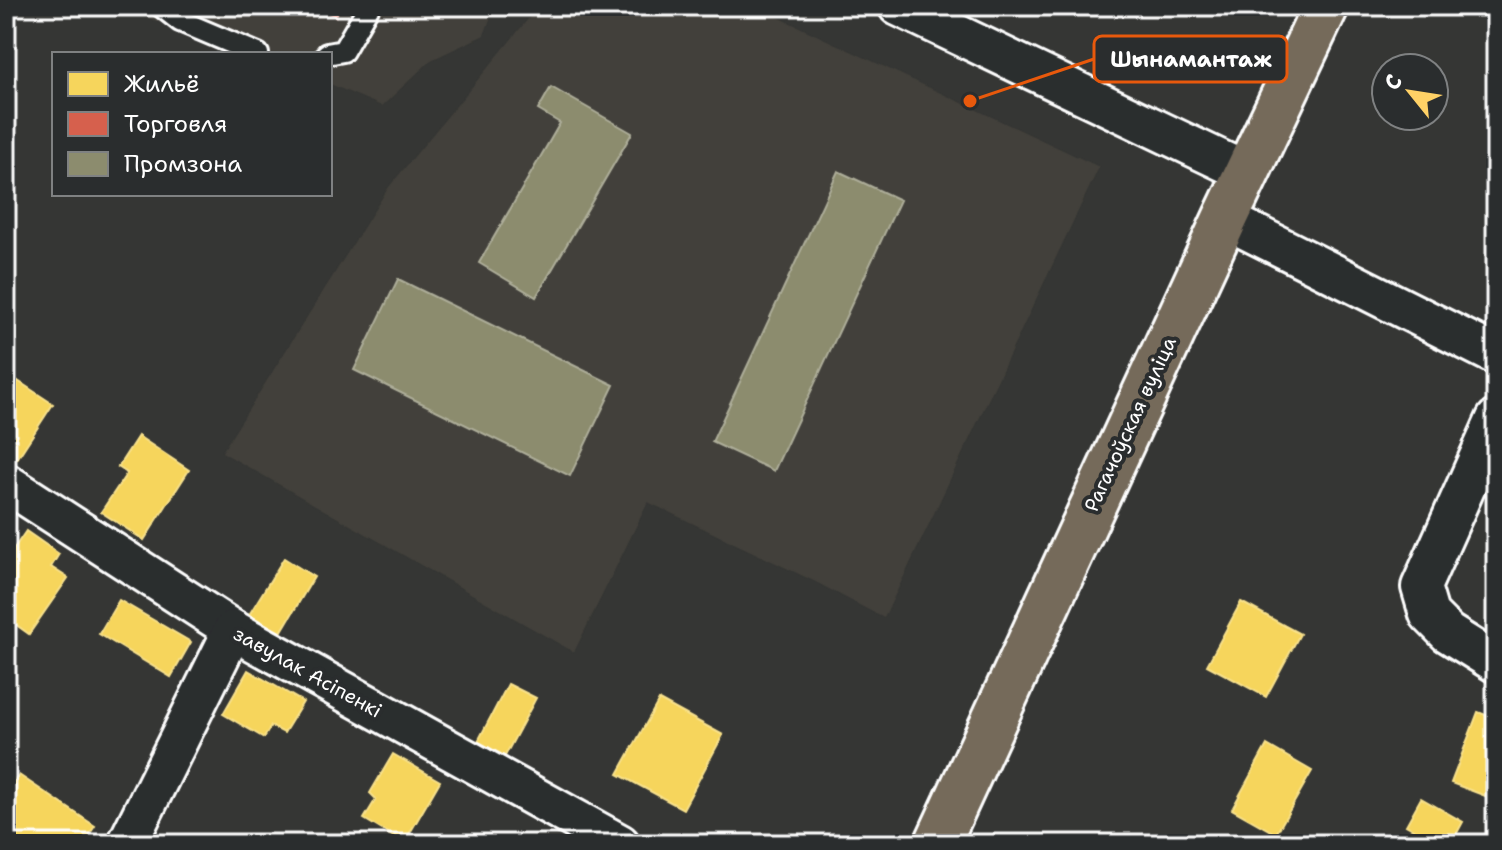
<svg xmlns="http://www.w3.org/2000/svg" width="1502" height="850" viewBox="0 0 1502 850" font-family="'Shantell Sans',sans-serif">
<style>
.built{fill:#43413b}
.homes{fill:#f6d55c;stroke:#f9e28d;stroke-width:2}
.shops{fill:#d6604d;stroke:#e29082;stroke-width:2}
.industry{fill:#8c8c6e;stroke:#aeae9a;stroke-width:2}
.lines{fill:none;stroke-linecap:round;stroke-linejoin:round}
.lane-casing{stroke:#fff;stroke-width:26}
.street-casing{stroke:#fff;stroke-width:44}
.primary-casing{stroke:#fff;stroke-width:50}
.lane{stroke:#2a2d2e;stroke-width:20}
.street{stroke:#2a2d2e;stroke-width:38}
.primary{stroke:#746a5a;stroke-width:44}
.labels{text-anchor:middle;stroke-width:8;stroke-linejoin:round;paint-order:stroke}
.street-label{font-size:20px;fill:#fff;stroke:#2a2d2e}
.leader{fill:none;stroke:#e8590c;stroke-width:3}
.callout-dot{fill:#e8590c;stroke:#2a2d2e;stroke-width:3}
.callout{fill:#2a2d2e;stroke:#e8590c;stroke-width:3}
.callout-label{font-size:22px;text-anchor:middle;font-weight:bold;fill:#fff}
</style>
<rect width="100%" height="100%" fill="#353634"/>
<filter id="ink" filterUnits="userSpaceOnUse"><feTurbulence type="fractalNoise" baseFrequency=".0125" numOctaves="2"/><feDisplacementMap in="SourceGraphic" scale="16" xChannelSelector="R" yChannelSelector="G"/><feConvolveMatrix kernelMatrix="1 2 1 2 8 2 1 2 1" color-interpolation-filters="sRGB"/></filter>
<g filter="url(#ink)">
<g class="built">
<path d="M132,6H495L484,35L431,60L382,106L330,84V54H237L151,19Z"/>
<path d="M539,6H754L1099,167L884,618L816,582L648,502L574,652L222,452L389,187Z"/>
</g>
<g class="homes">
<path d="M15,379L53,404L17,459L6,452V393Z"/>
<path d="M138,436L189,470L144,540L101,512L127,473L118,467Z"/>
<path d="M26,531L59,554L51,567L68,578L29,634L12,622L6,631V560Z"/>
<path d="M284,558L314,577L280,634L249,615Z"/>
<path d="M119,600L191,642L171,677L99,634Z"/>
<path d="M1241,602L1300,634L1266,697L1207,665Z"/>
<path d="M248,670L303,702L284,733L271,726L264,738L223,714Z"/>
<path d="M508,684L536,698L504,758L477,743Z"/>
<path d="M659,700L723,735L683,809L618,774Z"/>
<path d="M1478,712L1496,719V800L1451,783Z"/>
<path d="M1267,745L1312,771L1276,834L1232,809Z"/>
<path d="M393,754L440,781L404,843L364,819L376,799L370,793Z"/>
<path d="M19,775L95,826L83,844H6V795Z"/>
<path d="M1421,798L1463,822L1451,844H1440L1406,825Z"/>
</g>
<path class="shops" d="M312,6H340L336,16Z"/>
<g class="industry">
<path d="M551,87L632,133L536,297L479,263L560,123L538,110Z"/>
<path d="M838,171L900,200L774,471L712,442Z"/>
<path d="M398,279L614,385L570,476L354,370Z"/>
</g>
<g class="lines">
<g class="lane-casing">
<g id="lane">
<path d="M161,6L180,21L258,54"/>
<path d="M327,54L343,51L369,6"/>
</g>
</g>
<g class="street-casing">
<g id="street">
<path d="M898,6L1248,173"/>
<path d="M1225,219L1496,355"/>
<path d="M1496,419L1421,587L1429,614L1448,633L1496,663"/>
<path d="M6,483L233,630L620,844"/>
<path d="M127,844L233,630"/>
</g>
</g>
<g class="primary-casing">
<path id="primary" d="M937,844L1225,219L1326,6"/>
</g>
<use href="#lane" class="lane"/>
<use href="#street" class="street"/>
<use href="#primary" class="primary"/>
</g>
</g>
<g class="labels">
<g class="street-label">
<text transform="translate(1130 424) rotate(-65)" y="7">Рагачоўская вуліца</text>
<text transform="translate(308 672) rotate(29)" y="7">завулак Асіпенкі</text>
</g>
</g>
<path class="leader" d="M970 101L1094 59"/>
<circle class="callout-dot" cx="970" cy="101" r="8"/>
<rect class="callout" x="1094" y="36" width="193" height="46" rx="8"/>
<g class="callout-label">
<text x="1191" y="67">Шынамантаж</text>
</g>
<rect width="1502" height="850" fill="none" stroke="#2a2d2e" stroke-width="32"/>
<rect x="16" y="16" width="1470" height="818" fill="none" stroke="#fff" stroke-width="3" filter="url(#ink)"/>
<rect x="52" y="52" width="280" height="144" fill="#2a2d2e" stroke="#7f8182" stroke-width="2"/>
<rect x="68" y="72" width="40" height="24" fill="#f6d55c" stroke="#7f8182" stroke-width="2"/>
<text x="124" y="92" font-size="24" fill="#ffffff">Жильё</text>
<rect x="68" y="112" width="40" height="24" fill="#d6604d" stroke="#7f8182" stroke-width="2"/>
<text x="124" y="132" font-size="24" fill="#ffffff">Торговля</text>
<rect x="68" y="152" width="40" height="24" fill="#8c8c6e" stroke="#7f8182" stroke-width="2"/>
<text x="124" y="172" font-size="24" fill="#ffffff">Промзона</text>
<g transform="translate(1410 92) rotate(300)"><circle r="38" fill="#2a2d2e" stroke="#7f8182" stroke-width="2"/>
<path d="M0-6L14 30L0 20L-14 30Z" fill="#ffd166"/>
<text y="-12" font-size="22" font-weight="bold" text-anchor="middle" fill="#ffffff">С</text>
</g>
</svg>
